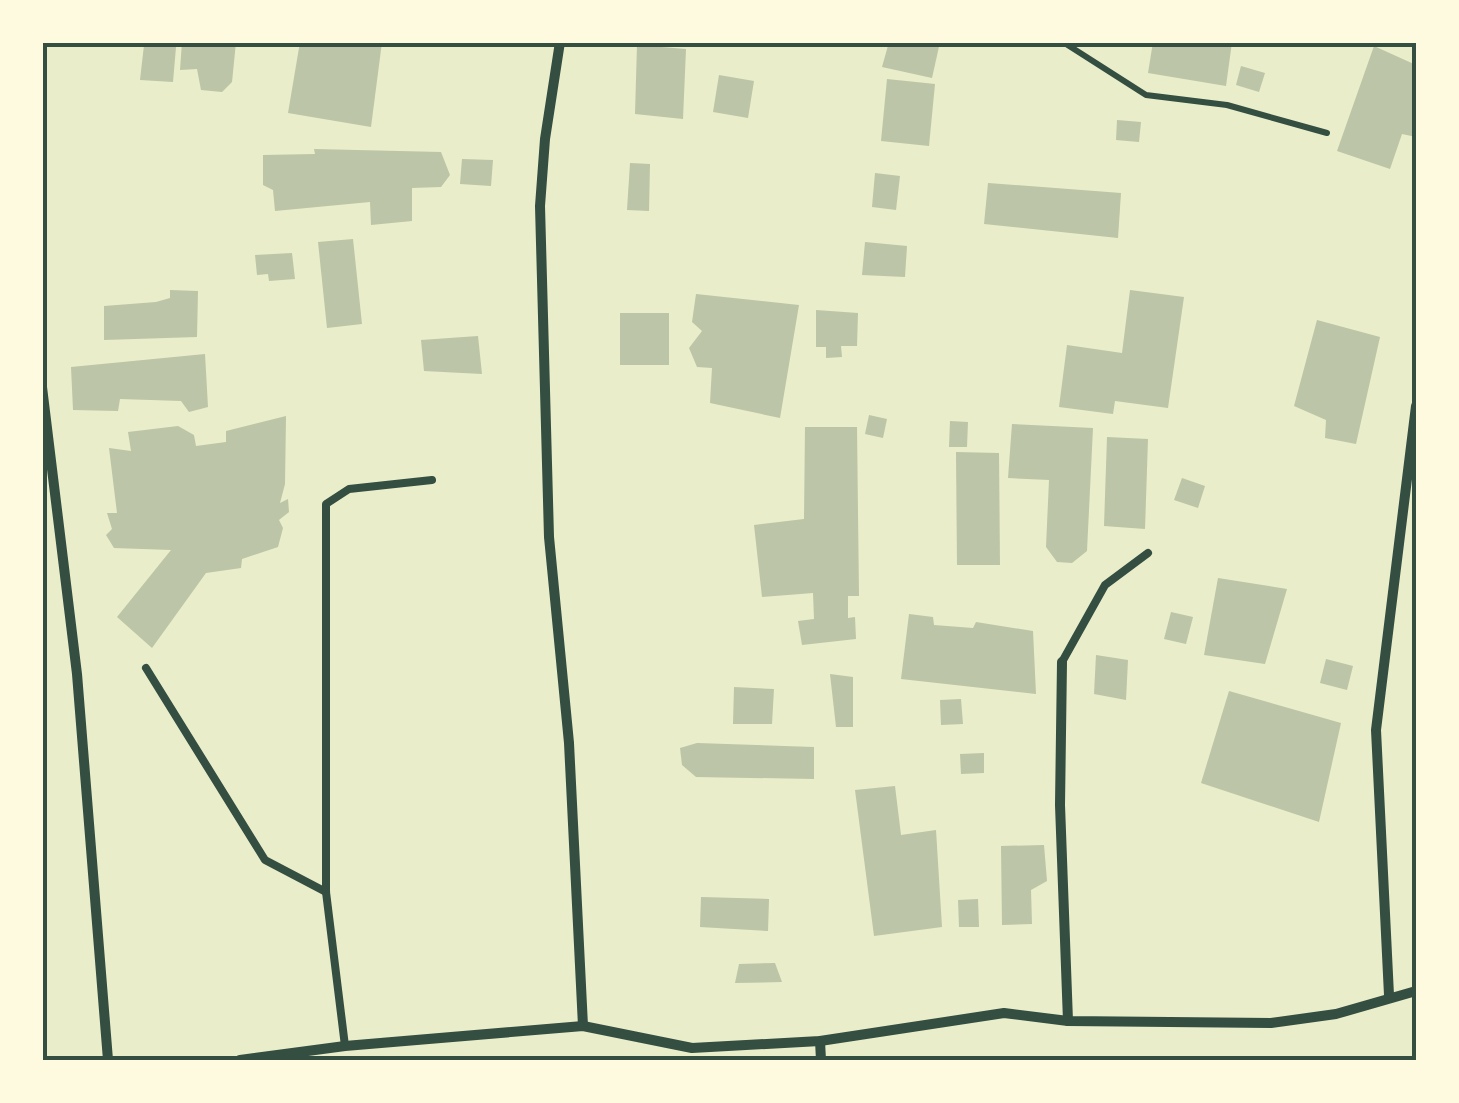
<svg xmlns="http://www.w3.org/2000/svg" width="1459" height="1103" viewBox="0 0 1459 1103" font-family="Rubik,sans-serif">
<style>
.building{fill:#bcc5a7}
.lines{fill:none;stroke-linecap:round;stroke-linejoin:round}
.path{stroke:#344e41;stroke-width:6}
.service{stroke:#344e41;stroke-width:8}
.minor{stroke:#344e41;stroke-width:10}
.neatline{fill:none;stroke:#344e41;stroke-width:4}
</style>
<rect width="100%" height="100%" fill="#e9edc9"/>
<g class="building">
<path d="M182,42H236L232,82L222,92L201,90L197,69L180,70Z"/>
<path d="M300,42H382L371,127L288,113Z"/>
<path d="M889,42H940L932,78L882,67Z"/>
<path d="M1153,42H1232L1226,86L1148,73Z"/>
<path d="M144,45L176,47L173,82L140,80Z"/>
<path d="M637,45L686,49L683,119L635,114Z"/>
<path d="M1374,46L1416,65V137L1402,134L1390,169L1337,151Z"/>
<path d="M1241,66L1265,73L1259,92L1236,85Z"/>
<path d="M719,75L754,81L748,118L713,112Z"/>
<path d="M887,79L935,84L929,146L881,141Z"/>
<path d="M1117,120L1141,122L1139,142L1116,140Z"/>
<path d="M314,149L441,152L450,175L441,187L412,188V221L371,225L370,202L275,211L273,190L263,185V155L315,154Z"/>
<path d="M462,159L493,160L491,186L460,184Z"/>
<path d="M630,163L650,164L649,211L627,210Z"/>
<path d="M875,173L900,176L896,210L872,207Z"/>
<path d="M988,183L1121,193L1118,238L984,224Z"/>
<path d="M353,239L362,324L327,328L318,242Z"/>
<path d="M865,242L907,246L905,277L862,275Z"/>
<path d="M292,253L295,279L269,281L268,274L257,275L255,255Z"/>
<path d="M170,290L198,291L197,337L104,340V306L156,302L170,298Z"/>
<path d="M1130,290L1184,297L1168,408L1115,401L1113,414L1059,407L1067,345L1122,353Z"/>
<path d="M696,294L799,305L780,418L710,403L712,368L697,367L689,348L702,331L692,322Z"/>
<path d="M816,310L858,313L857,346H841L842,357L826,358V347H816Z"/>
<rect x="620" y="313" width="49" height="52"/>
<path d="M1317,320L1380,337L1356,444L1325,438L1326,420L1294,406Z"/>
<path d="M478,336L482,374L424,371L421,340Z"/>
<path d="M205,354L208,407L189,412L181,401L120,399L118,411L73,410L71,367Z"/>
<path d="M869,415L887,419L883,438L865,434Z"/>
<path d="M286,416L285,484L280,503L288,499L289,512L279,520L283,528L278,547L242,559L241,568L206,573L152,648L117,617L171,550L114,548L106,535L112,529L107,513H117L109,448L131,451L128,432L178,426L194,435L196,446L226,442V431Z"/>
<path d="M950,421L968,422L967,447H949Z"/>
<path d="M1012,424L1093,428L1087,551L1072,563L1057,562L1046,547L1049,480L1008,478Z"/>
<path d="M805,427H857L859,596H848V618L855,617L856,639L802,645L798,621L814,619L813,593L762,597L754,525L804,519Z"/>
<path d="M1107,437L1148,439L1145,529L1104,526Z"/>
<path d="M956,452L999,453L1000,565H957Z"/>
<path d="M1182,478L1205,486L1198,508L1174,500Z"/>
<path d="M1218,578L1287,589L1265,664L1204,655Z"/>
<path d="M1171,612L1193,617L1186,644L1164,639Z"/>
<path d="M909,614L933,617L934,625L973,628L976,622L1033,631L1036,694L901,679Z"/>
<path d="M1096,655L1128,660L1126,700L1094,694Z"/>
<path d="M1326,659L1353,666L1347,690L1320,683Z"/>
<path d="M830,674L853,677V727H836Z"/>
<path d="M734,687L774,689L772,724H733Z"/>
<path d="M1229,691L1341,723L1319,822L1201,783Z"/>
<path d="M961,699L963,724L941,725L940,700Z"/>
<path d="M697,743L814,747V779L696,777L682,765L680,748Z"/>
<path d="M984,753V773L961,774L960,754Z"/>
<path d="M895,786L901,835L936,830L942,927L874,936L855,790Z"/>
<path d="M1044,845L1047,881L1031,890L1032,924L1002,925L1001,846Z"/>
<path d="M701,897L769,899L768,931L700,927Z"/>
<path d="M978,899L979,927H959L958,900Z"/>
<path d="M775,963L782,982L735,983L739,964Z"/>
</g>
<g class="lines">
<path class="path" d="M1063,42L1146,95L1227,105L1327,133"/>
<g class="service">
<path d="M1062,662L1105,585L1148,553"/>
<path d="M146,668L265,860L326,892"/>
<path d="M345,1046L326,892V504L349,489L432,480"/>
</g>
<g class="minor">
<path d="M560,42L545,139L540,206L549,537L569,743L583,1026"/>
<path d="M42,387L77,674L108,1060"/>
<path d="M1062,662L1060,805L1068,1021"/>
<path d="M1389,995L1376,730L1416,406"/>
<path d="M820,1041L821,1060"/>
<path d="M240,1060L345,1046L583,1026L692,1048L820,1041L1004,1013L1068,1021L1271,1023L1336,1014L1416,991"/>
</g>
</g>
<rect width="1459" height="1103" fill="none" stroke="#fefae0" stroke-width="90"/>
<rect x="45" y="45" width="1369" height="1013" class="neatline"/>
</svg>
